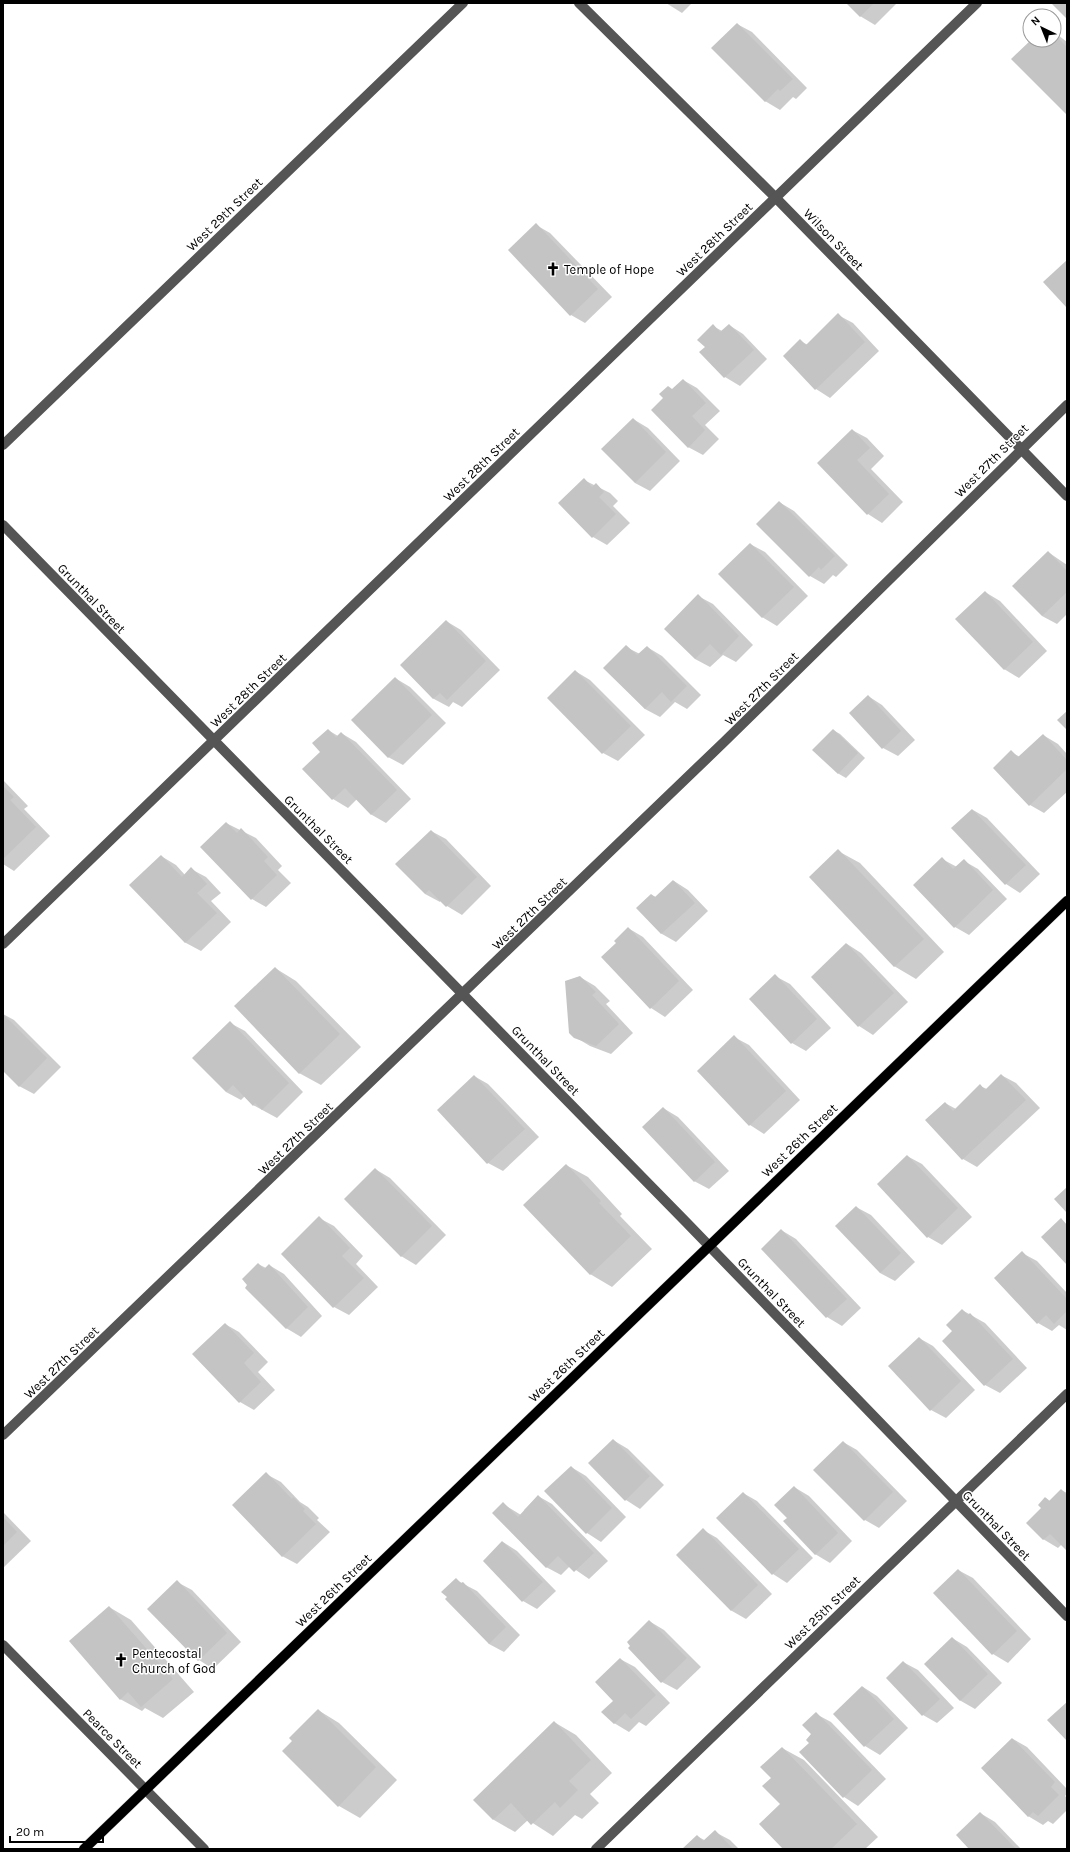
<svg xmlns="http://www.w3.org/2000/svg" width="1070" height="1852" viewBox="0 0 1070 1852" font-family="Karla,sans-serif">
<style>
.shadow{fill:#0003}
.building{fill:#c4c4c4}
.lines{fill:none;stroke-linecap:round;stroke-linejoin:round}
.major-casing{stroke:#dbdbdb;stroke-width:11}
.minor{stroke:#555;stroke-width:10}
.major{stroke:#000;stroke-width:10}
.labels{text-anchor:middle;stroke-width:3;stroke-linejoin:round;paint-order:stroke}
.street-label{font-size:13px;fill:#000;stroke:#fff}
.poi-label{font-size:13px;fill:#000;stroke:#fff;text-anchor:start}
</style>
<rect width="100%" height="100%" fill="#fff"/>
<g class="shadow">
<path d="M666,3H692L682,13Z"/>
<path d="M847,3H897L875,25L860,16Z"/>
<path d="M737,24L752,32L807,88L796,99L793,97L780,110L765,101Z"/>
<path d="M1054,32L1067,42V113L1032,40H1054Z"/>
<path d="M536,225L550,233L612,297L585,323L571,315Z"/>
<path d="M838,315L853,323L879,351L830,398L816,389L784,356L800,341L808,345Z"/>
<path d="M729,325L743,334L767,359L740,386L725,377L701,352L706,347L713,326L722,331Z"/>
<path d="M683,380L697,388L720,411L705,425L719,439L703,455L688,447L673,390Z"/>
<path d="M633,419L648,428L680,461L650,491L635,483Z"/>
<path d="M852,430L867,438L884,456L871,469L903,502L882,523L868,514L818,463Z"/>
<path d="M584,480L610,493L618,501L613,506L630,523L607,545L593,537Z"/>
<path d="M779,502L794,511L848,565L836,577L833,575L824,584L810,576Z"/>
<path d="M750,544L765,552L808,596L777,626L762,617Z"/>
<path d="M1048,552L1067,565V614L1057,624L1042,616Z"/>
<path d="M985,592L1000,601L1047,651L1019,678L1004,669Z"/>
<path d="M698,596L713,604L753,645L736,662L723,655L710,667L695,659Z"/>
<path d="M446,621L461,630L500,670L462,707L453,702L449,707L434,699L401,665Z"/>
<path d="M626,647L640,654L647,647L662,656L701,695L687,709L675,702L660,717L645,709L605,668Z"/>
<path d="M575,671L590,680L645,735L618,761L603,753L548,698Z"/>
<path d="M395,678L410,687L446,723L403,765L388,757Z"/>
<path d="M868,696L882,705L915,740L898,756L883,748Z"/>
<path d="M328,730L338,736L341,733L356,742L411,799L386,823L372,815L357,799L348,808L333,799L304,769L322,752Z"/>
<path d="M833,730L840,734L865,758L846,778L839,774L814,750Z"/>
<path d="M1043,735L1058,744L1067,754V792L1044,813L1030,805L1011,752L1020,757Z"/>
<path d="M3,780L28,806L24,809L50,836L14,871L3,864Z"/>
<path d="M973,810L987,818L1040,874L1020,893L1006,884Z"/>
<path d="M226,823L256,838L282,866L278,870L291,883L266,907L252,899Z"/>
<path d="M431,831L446,839L491,886L462,915L447,906L441,900L440,902L425,894Z"/>
<path d="M838,851L860,863L944,952L916,979L894,966Z"/>
<path d="M161,856L176,865L185,875L191,869L206,877L221,893L211,901L231,922L201,951L186,943L131,885Z"/>
<path d="M942,859L957,867L964,861L978,869L1007,899L969,935L955,927Z"/>
<path d="M674,881L688,890L708,911L676,942L662,934L637,908L651,895L656,897Z"/>
<path d="M628,928L643,937L693,990L665,1017L651,1008L617,943Z"/>
<path d="M847,944L861,953L908,1002L873,1035L859,1026Z"/>
<path d="M275,968L296,981L361,1047L321,1085L299,1073Z"/>
<path d="M775,976L790,984L831,1028L806,1051L792,1043Z"/>
<path d="M580,977L595,986L610,1001L606,1004L633,1033L611,1054L590,1046L575,1037Z"/>
<path d="M3,1014L14,1020L61,1067L34,1094L19,1086L3,1070Z"/>
<path d="M230,1023L245,1031L303,1092L277,1118L253,1105L245,1096L241,1100L226,1092Z"/>
<path d="M734,1037L749,1045L800,1100L764,1134L750,1125Z"/>
<path d="M1001,1075L1016,1083L1040,1108L977,1167L963,1159L945,1103L956,1109L980,1086L987,1089Z"/>
<path d="M474,1076L488,1084L539,1137L503,1171L488,1163Z"/>
<path d="M663,1108L678,1117L729,1171L709,1189L694,1181Z"/>
<path d="M907,1156L922,1164L972,1217L942,1245L928,1237Z"/>
<path d="M566,1165L588,1177L622,1214L620,1216L652,1249L612,1287L590,1274Z"/>
<path d="M375,1169L390,1178L446,1235L416,1265L401,1256Z"/>
<path d="M856,1207L871,1215L915,1262L895,1281L880,1273Z"/>
<path d="M319,1218L334,1226L363,1256L356,1264L378,1287L349,1315L334,1307L282,1254Z"/>
<path d="M781,1230L796,1239L861,1308L842,1326L827,1317L762,1249Z"/>
<path d="M1022,1253L1037,1261L1067,1293V1330L1059,1325L1052,1331L1038,1323Z"/>
<path d="M258,1264L266,1268L269,1265L284,1274L322,1316L301,1337L286,1328Z"/>
<path d="M962,1310L985,1323L1027,1368L1000,1393L985,1385Z"/>
<path d="M225,1324L239,1332L268,1362L258,1372L275,1390L254,1410L240,1402Z"/>
<path d="M919,1338L933,1346L975,1390L946,1418L931,1410Z"/>
<path d="M613,1440L628,1449L664,1485L640,1509L626,1500Z"/>
<path d="M843,1442L857,1450L907,1501L879,1528L865,1520Z"/>
<path d="M571,1467L586,1476L626,1517L601,1542L587,1533Z"/>
<path d="M266,1474L281,1482L300,1502L308,1507L319,1518L317,1520L330,1532L297,1564L282,1556Z"/>
<path d="M794,1487L809,1496L852,1541L830,1563L815,1554L788,1518Z"/>
<path d="M1061,1490L1067,1493V1550L1062,1544L1058,1548L1043,1539L1042,1508L1046,1498L1050,1501Z"/>
<path d="M743,1493L757,1501L813,1558L787,1583L773,1574L718,1518Z"/>
<path d="M538,1496L552,1504L608,1561L589,1579L570,1566L561,1575L546,1567L503,1504L521,1515L525,1511L524,1510Z"/>
<path d="M3,1512L31,1541L3,1568Z"/>
<path d="M703,1530L717,1538L772,1594L746,1619L732,1611L677,1555Z"/>
<path d="M503,1542L517,1551L556,1591L537,1609L523,1601Z"/>
<path d="M958,1570L973,1578L1031,1639L1008,1663L993,1654L934,1593Z"/>
<path d="M456,1580L477,1591L520,1635L504,1652L489,1644Z"/>
<path d="M177,1582L192,1590L241,1642L213,1669L199,1660Z"/>
<path d="M109,1607L131,1620L194,1692L163,1718L145,1708L142,1711L120,1699Z"/>
<path d="M649,1621L664,1630L701,1667L677,1690L662,1682Z"/>
<path d="M952,1638L967,1647L1002,1683L975,1709L961,1701L925,1664Z"/>
<path d="M620,1659L635,1667L670,1703L646,1726L639,1722L629,1732L614,1723V1701Z"/>
<path d="M903,1662L918,1670L954,1708L937,1723L923,1715Z"/>
<path d="M863,1687L877,1696L908,1728L880,1755L865,1746L834,1714Z"/>
<path d="M318,1710L339,1723L397,1780L360,1818L339,1806Z"/>
<path d="M816,1714L831,1722L886,1779L858,1806L844,1797L811,1743Z"/>
<path d="M554,1722L576,1735L612,1773L590,1794L599,1803L582,1819L575,1815L553,1836L528,1820L515,1832L494,1820L475,1800Z"/>
<path d="M1013,1739L1027,1747L1067,1789V1794L1065,1796L1067,1798V1810L1053,1824L1048,1821L1043,1825L1028,1816Z"/>
<path d="M782,1748L804,1760L878,1837L865,1849H784L781,1804L772,1778Z"/>
<path d="M980,1813L995,1822L1021,1849H971Z"/>
<path d="M715,1832L730,1840L739,1849H683L697,1836L706,1841Z"/>
</g>
<g class="building">
<path d="M846,3H874L860,17Z"/>
<path d="M1051,3H1067V19Z"/>
<path d="M737,23L793,79L780,91L778,89L765,102L711,48Z"/>
<path d="M1054,34L1067,47V112L1066,114L1011,59L1031,40H1054Z"/>
<path d="M536,223L598,289L570,316L508,250Z"/>
<path d="M1067,260V308L1043,282Z"/>
<path d="M838,313L865,342L815,390L783,356L800,339L806,345Z"/>
<path d="M713,324L720,332L729,324L754,350L724,378L699,352L705,347L697,340Z"/>
<path d="M683,379L706,403L692,416L705,430L688,448L651,410L663,398L659,394L668,386L672,389Z"/>
<path d="M633,418L666,452L635,483L601,449Z"/>
<path d="M852,429L870,448L857,460L889,494L867,515L817,463Z"/>
<path d="M584,478L592,487L596,483L604,492L599,497L616,514L592,538L558,503Z"/>
<path d="M779,501L835,556L821,570L819,567L809,577L756,524Z"/>
<path d="M750,543L794,587L762,618L718,574Z"/>
<path d="M1048,551L1067,571V592L1042,616L1012,586Z"/>
<path d="M985,591L1033,642L1004,670L955,619Z"/>
<path d="M698,594L739,636L721,655L710,644L695,659L664,629Z"/>
<path d="M446,620L486,661L447,700L440,693L433,699L400,665Z"/>
<path d="M626,645L637,655L647,646L687,686L671,702L662,692L645,709L603,668Z"/>
<path d="M575,670L631,726L602,754L547,698Z"/>
<path d="M395,677L432,715L388,758L351,720Z"/>
<path d="M868,695L901,731L882,749L849,713Z"/>
<path d="M1067,711V730L1057,720Z"/>
<path d="M328,729L336,737L341,732L397,790L371,815L345,788L332,800L302,769L320,752L312,743Z"/>
<path d="M833,729L858,753L838,774L812,750Z"/>
<path d="M1043,734L1067,760V769L1029,806L993,768L1011,750L1018,757Z"/>
<path d="M3,786L14,797L10,800L36,827L3,859Z"/>
<path d="M972,809L1026,865L1005,885L951,828Z"/>
<path d="M226,822L237,833L241,828L268,857L264,861L277,875L251,900L200,847Z"/>
<path d="M431,830L477,877L446,907L429,890L425,894L395,864Z"/>
<path d="M838,849L924,939L894,967L809,877Z"/>
<path d="M161,855L182,877L191,867L207,884L197,893L217,913L185,943L129,885Z"/>
<path d="M942,857L953,869L964,859L993,890L954,928L913,885Z"/>
<path d="M673,880L695,903L661,934L636,908L651,894L655,897Z"/>
<path d="M628,927L679,981L650,1009L601,957L616,943L614,941Z"/>
<path d="M846,943L894,993L858,1027L811,977Z"/>
<path d="M275,967L340,1034L299,1074L234,1006Z"/>
<path d="M775,974L817,1019L791,1044L749,999Z"/>
<path d="M580,976L596,992L592,995L619,1024L596,1046L574,1038L569,1033L565,981Z"/>
<path d="M3,1014L47,1058L19,1087L3,1071Z"/>
<path d="M230,1021L289,1083L262,1110L255,1103L253,1106L233,1085L226,1092L192,1058Z"/>
<path d="M734,1035L786,1091L749,1126L697,1071Z"/>
<path d="M1001,1074L1026,1100L962,1160L925,1120L945,1102L953,1111L980,1084L985,1090Z"/>
<path d="M474,1075L525,1129L487,1164L437,1110Z"/>
<path d="M663,1107L715,1162L694,1182L642,1127Z"/>
<path d="M907,1155L958,1208L927,1238L877,1184Z"/>
<path d="M566,1164L601,1201L599,1203L631,1236L590,1275L523,1205Z"/>
<path d="M375,1168L432,1226L401,1257L344,1199Z"/>
<path d="M1067,1187V1213L1054,1199Z"/>
<path d="M856,1206L901,1253L880,1273L835,1226Z"/>
<path d="M319,1216L350,1248L342,1256L364,1278L333,1308L281,1254Z"/>
<path d="M1061,1218L1067,1225V1265L1041,1237Z"/>
<path d="M781,1229L847,1299L826,1318L761,1249Z"/>
<path d="M1022,1251L1067,1299V1311L1054,1324L1046,1315L1037,1324L994,1278Z"/>
<path d="M258,1263L264,1269L269,1264L308,1307L286,1329L245,1288L247,1285L242,1279Z"/>
<path d="M962,1309L968,1315L970,1313L1013,1359L984,1386L942,1341L952,1331L946,1325Z"/>
<path d="M225,1323L254,1353L244,1363L261,1382L239,1403L192,1354Z"/>
<path d="M919,1337L961,1381L930,1411L888,1366Z"/>
<path d="M613,1439L650,1476L625,1501L588,1463Z"/>
<path d="M843,1441L893,1492L864,1521L813,1470Z"/>
<path d="M571,1466L612,1508L586,1534L544,1491Z"/>
<path d="M266,1472L292,1499L293,1497L305,1509L303,1511L316,1524L282,1557L232,1505Z"/>
<path d="M794,1486L838,1533L815,1555L783,1521L787,1518L774,1505Z"/>
<path d="M1061,1489L1067,1495V1551L1050,1534L1043,1540L1026,1523L1041,1508L1038,1505L1045,1497L1049,1501Z"/>
<path d="M743,1492L799,1549L772,1575L716,1518Z"/>
<path d="M538,1495L594,1553L574,1572L558,1556L546,1568L492,1513L503,1502L518,1517Z"/>
<path d="M3,1517L17,1532L3,1546Z"/>
<path d="M703,1528L758,1585L731,1611L676,1555Z"/>
<path d="M502,1541L543,1582L522,1602L483,1561Z"/>
<path d="M958,1569L1017,1631L992,1655L933,1593Z"/>
<path d="M456,1578L461,1583L463,1582L506,1627L489,1644L445,1599L447,1597L441,1592Z"/>
<path d="M177,1580L227,1633L198,1661L147,1609Z"/>
<path d="M109,1606L173,1679L141,1707L128,1692L120,1700L69,1641Z"/>
<path d="M649,1620L687,1658L661,1683L628,1648L630,1646L627,1642Z"/>
<path d="M952,1637L988,1674L960,1701L924,1664Z"/>
<path d="M620,1658L656,1695L631,1719L625,1713L614,1724L601,1712L613,1701L595,1682Z"/>
<path d="M903,1661L940,1699L922,1716L886,1678Z"/>
<path d="M862,1686L894,1719L864,1747L833,1714Z"/>
<path d="M1067,1702V1741L1047,1720Z"/>
<path d="M318,1709L376,1767L338,1807L282,1751L292,1741L289,1738Z"/>
<path d="M816,1712L872,1770L843,1798L799,1752L809,1743L806,1740L811,1734L802,1725Z"/>
<path d="M554,1721L591,1760L569,1781L578,1790L560,1808L555,1802L531,1825L511,1803L493,1820L473,1800Z"/>
<path d="M1012,1738L1055,1782L1051,1787L1059,1795L1038,1816L1033,1812L1028,1817L981,1768Z"/>
<path d="M782,1747L857,1824L831,1849H783L759,1824L780,1804L762,1786L771,1778L760,1767Z"/>
<path d="M980,1812L1016,1849H969L956,1835Z"/>
<path d="M715,1830L733,1849H682L697,1835L703,1841Z"/>
</g>
<g class="lines">
<g class="major-casing">
<path id="major" d="M84,1849L1067,901"/>
</g>
<g class="minor">
<path d="M579,3L775,197L1067,496"/>
<path d="M3,445L463,3"/>
<path d="M3,525L686,1222L1067,1616"/>
<path d="M3,944L977,3"/>
<path d="M3,1435L724,742L1067,405"/>
<path d="M3,1645L204,1849"/>
<path d="M596,1849L1067,1394"/>
</g>
<use href="#major" class="major"/>
</g>
<defs>
<g id="church-bare" transform="scale(1.08)"><path d="M-1.2-6h2.4v3.5h3.3v2.4h-3.3V6h-2.4V-.1h-3.3v-2.4h3.3Z" fill="#000" stroke="#fff" stroke-width="2.5" paint-order="stroke"/></g>
</defs>
<g fill-rule="evenodd">
<use href="#church-bare" x="553" y="269"/>
<use href="#church-bare" x="121" y="1660"/>
</g>
<g class="labels">
<g class="street-label">
<text transform="translate(224 214) rotate(-44)" y="5">West 29th Street</text>
<text transform="translate(714 239) rotate(-44)" y="5">West 28th Street</text>
<text transform="translate(834 239) rotate(46)" y="5">Wilson Street</text>
<text transform="translate(991 460) rotate(-45)" y="5">West 27th Street</text>
<text transform="translate(481 464) rotate(-44)" y="5">West 28th Street</text>
<text transform="translate(92 598) rotate(46)" y="5">Grunthal Street</text>
<text transform="translate(761 688) rotate(-45)" y="5">West 27th Street</text>
<text transform="translate(248 690) rotate(-44)" y="5">West 28th Street</text>
<text transform="translate(319 829) rotate(45)" y="5">Grunthal Street</text>
<text transform="translate(529 913) rotate(-44)" y="5">West 27th Street</text>
<text transform="translate(546 1060) rotate(46)" y="5">Grunthal Street</text>
<text transform="translate(295 1138) rotate(-44)" y="5">West 27th Street</text>
<text transform="translate(799 1140) rotate(-44)" y="5">West 26th Street</text>
<text transform="translate(772 1292) rotate(46)" y="5">Grunthal Street</text>
<text transform="translate(61 1362) rotate(-44)" y="5">West 27th Street</text>
<text transform="translate(566 1365) rotate(-44)" y="5">West 26th Street</text>
<text transform="translate(997 1525) rotate(46)" y="5">Grunthal Street</text>
<text transform="translate(333 1590) rotate(-44)" y="5">West 26th Street</text>
<text transform="translate(822 1612) rotate(-44)" y="5">West 25th Street</text>
<text transform="translate(113 1738) rotate(45)" y="5">Pearce Street</text>
</g>
<g class="poi-label">
<text x="564" y="274">Temple of Hope</text>
<text x="132" y="1658">Pentecostal<tspan x="132" dy="15">Church of God</tspan></text>
</g>
</g>
<rect width="1070" height="1852" fill="none" stroke="#000000" stroke-width="8"/>
<g transform="translate(1042 28) rotate(317)"><circle r="19" fill="#ffffff" stroke="#999999"/>
<path d="M0-3L7 15L0 10L-7 15Z" fill="#000000"/>
<text y="-6" font-size="11" font-weight="bold" text-anchor="middle" fill="#000000">N</text>
</g>
<path d="M10 1836v6h93v-6" fill="none" stroke="#000000" stroke-width="2"/>
<text x="16" y="1836" font-size="12" fill="#000000" stroke="#ffffff" stroke-width="3" paint-order="stroke">20 m</text>
</svg>
